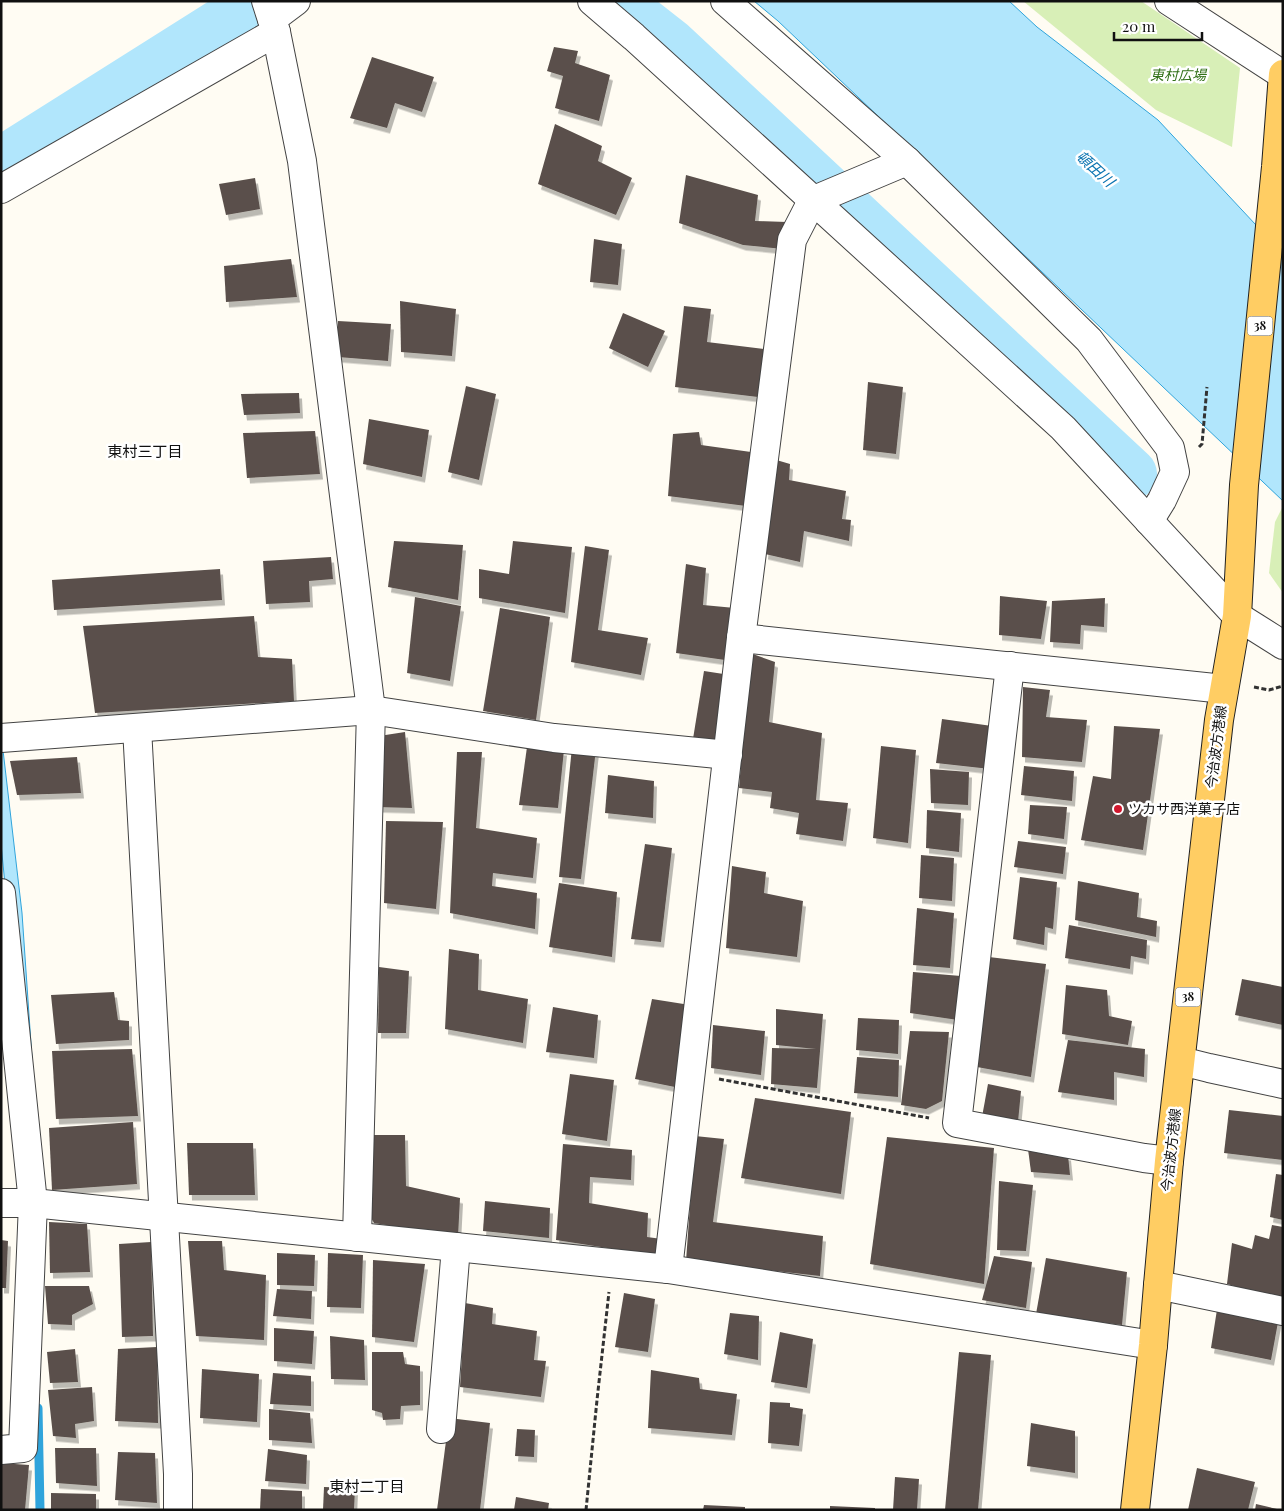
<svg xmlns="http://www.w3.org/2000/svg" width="1284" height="1511" viewBox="0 0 1284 1511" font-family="'Playfair Display','Noto Sans JP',serif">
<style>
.green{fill:#d8efb7}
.water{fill:#b1e6fc;stroke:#30a4db}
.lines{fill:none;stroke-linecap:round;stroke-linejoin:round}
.stream{stroke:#30a4db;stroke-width:9}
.river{stroke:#b1e6fc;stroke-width:52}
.building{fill:#5a504b;filter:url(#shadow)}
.minor-casing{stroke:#434343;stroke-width:30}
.major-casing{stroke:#212121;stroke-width:30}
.path{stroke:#323232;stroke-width:3;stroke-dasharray:5 2.5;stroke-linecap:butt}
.minor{stroke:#fff;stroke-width:28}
.major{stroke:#ffcd63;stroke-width:28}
.poi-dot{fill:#d0182e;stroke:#fff;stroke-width:2}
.labels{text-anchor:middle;stroke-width:5;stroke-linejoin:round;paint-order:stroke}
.shield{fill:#fff;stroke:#585858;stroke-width:1}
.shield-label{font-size:12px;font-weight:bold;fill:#101010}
.park-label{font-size:14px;font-style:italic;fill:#317018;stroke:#fff}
.street-label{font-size:14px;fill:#101010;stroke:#fff}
.poi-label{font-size:14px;fill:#101010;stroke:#fff;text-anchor:start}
.water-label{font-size:15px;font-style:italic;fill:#0a74b1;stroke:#fff}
.neighbourhood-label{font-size:15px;fill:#101010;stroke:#fff}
</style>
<defs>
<filter id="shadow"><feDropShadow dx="3" dy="5.5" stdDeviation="0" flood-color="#0004"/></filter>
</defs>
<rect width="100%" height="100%" fill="#fffcf3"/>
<g class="green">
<path d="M1023,1H1141L1240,68L1232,147L1156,110Z"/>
<path d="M1282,508L1283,509V593L1269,573L1275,522Z"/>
</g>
<g class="water">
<path d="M754,1H1009L1037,27L1158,120L1283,254V501L778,21Z"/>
<path d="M1,733L22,913L35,1102L20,1036L1,844Z"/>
</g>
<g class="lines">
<path class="stream" d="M38,1408L40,1510"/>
<g class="river">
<path d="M615,1L671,45L1131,474"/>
<path d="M1,163L258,1"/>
</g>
</g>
<g class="building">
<path d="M554,47L578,51L575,63L610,75L599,121L555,108L563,76L547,71Z"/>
<path d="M372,57L434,77L422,112L395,103L387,128L350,118Z"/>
<path d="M555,124L602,146L598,161L632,178L616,215L538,184Z"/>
<path d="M686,175L758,195L755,221L787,222L783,249L743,245L679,223Z"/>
<path d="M255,178L260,209L226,215L219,184Z"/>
<path d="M594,239L622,244L618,285L590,282Z"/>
<path d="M291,259L297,297L226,302L224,266Z"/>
<path d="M400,301L456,309L452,356L401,352Z"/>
<path d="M684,306L711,309L707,342L764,349L758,397L675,387Z"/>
<path d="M623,313L665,331L648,367L609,348Z"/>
<path d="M338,321L391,324L388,361L338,357Z"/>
<path d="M868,382L903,387L896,454L863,450Z"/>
<path d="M466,386L496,394L479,480L448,472Z"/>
<path d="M299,393L300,413L244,415L241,394Z"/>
<path d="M369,419L429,430L422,477L363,464Z"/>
<path d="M315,431L320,474L247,478L243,433Z"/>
<path d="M699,432L701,445L751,452L746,506L668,496L673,434Z"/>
<path d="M773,459L790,464L789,480L846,491L842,519L851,520L849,541L804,531L800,562L765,554Z"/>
<path d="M394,541L463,545L458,600L388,587Z"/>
<path d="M513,541L572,547L565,613L479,598V569L509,574Z"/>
<path d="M585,546L609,550L598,630L648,638L641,675L571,662Z"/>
<path d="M331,557L333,579L309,581L310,602L266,604L263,561Z"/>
<path d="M686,564L706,568L703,605L735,608L725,660L676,653Z"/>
<path d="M220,569L222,600L54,610L52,580Z"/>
<path d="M1000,596L1047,601L1041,639L999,635Z"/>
<path d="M415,597L461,606L450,681L407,673Z"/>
<path d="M1105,598L1104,627L1081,625L1080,644L1050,642L1052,601Z"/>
<path d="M500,608L550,617L536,720L483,711Z"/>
<path d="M254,616L258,657L292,659L294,701L95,713L83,626Z"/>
<path d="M750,653L775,662L769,722L822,733L816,800L848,803L843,841L796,834L799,813L770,808L772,792L739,788Z"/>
<path d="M704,671L730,675L723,749L692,745Z"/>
<path d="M1023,687L1050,690L1046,717L1087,720L1082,762L1022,757Z"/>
<path d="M942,719L992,726L990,769L936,763Z"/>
<path d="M1114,726L1160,729L1143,850L1081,840L1093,776L1111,779Z"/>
<path d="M405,732L412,808L376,807L379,736Z"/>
<path d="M881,746L916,750L908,843L873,838Z"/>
<path d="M527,747L564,750L558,808L519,805Z"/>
<path d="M572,747L596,749L581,879L559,877Z"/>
<path d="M457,752H482L476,828L537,838L533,878L493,873L492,886L537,893L535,929L450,913Z"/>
<path d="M77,757L81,793L17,795L10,761Z"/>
<path d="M1024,766L1074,771L1072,801L1021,795Z"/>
<path d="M930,769L969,772L968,805L931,803Z"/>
<path d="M608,775L654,781L653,818L605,813Z"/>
<path d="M1030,805L1067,807L1064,839L1028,834Z"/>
<path d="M927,810L961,813L959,852L926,848Z"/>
<path d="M386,821L443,822L436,909L384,903Z"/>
<path d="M1018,841L1066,847L1063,874L1014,867Z"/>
<path d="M645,844L672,848L661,942L631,939Z"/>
<path d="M921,855L954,858L952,901L919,898Z"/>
<path d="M732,866L766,872L764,893L803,901L797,957L726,948Z"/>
<path d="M1020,877L1057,882L1053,929L1045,927L1044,945L1013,939Z"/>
<path d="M1078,881L1139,893L1137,917L1157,921L1156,937L1075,920Z"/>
<path d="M559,883L617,892L612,957L549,947Z"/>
<path d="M917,908L954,913L950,968L913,965Z"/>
<path d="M1069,925L1147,940L1146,959L1131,956L1130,969L1065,958Z"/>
<path d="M449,949L479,954L478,990L528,999L523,1043L445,1029Z"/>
<path d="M989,957L1046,964L1031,1077L977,1067Z"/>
<path d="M379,967L409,971L406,1033H378Z"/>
<path d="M913,972L961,976L958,1020L910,1013Z"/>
<path d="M1242,979L1283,987V1025L1235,1015Z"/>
<path d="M1066,985L1107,990L1109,1016L1132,1021L1128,1045L1062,1034Z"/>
<path d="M114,992L118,1020L129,1021V1040L56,1044L51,995Z"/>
<path d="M652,999L690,1005L675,1087L635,1079Z"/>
<path d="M553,1007L598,1015L594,1058L546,1052Z"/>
<path d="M776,1009L823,1014L817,1088L771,1084L772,1048L816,1049L776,1045Z"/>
<path d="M858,1018L899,1020L898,1054L856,1050Z"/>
<path d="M713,1025L765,1031L761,1075L711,1068Z"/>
<path d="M910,1031L949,1032L942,1101L926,1109L901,1105Z"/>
<path d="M1068,1040L1145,1049L1144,1077L1114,1072V1100L1058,1092Z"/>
<path d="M132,1049L138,1116L56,1119L52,1051Z"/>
<path d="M857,1057L899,1060L898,1097L854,1093Z"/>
<path d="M570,1074L614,1080L607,1141L562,1134Z"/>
<path d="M988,1084L1021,1091L1018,1122L982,1117Z"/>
<path d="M755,1098L851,1112L841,1194L741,1178Z"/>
<path d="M1229,1110L1283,1116V1160L1224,1153Z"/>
<path d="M133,1122L137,1184L52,1190L49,1128Z"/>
<path d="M374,1135H405L406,1186L460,1198L458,1237L374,1223L369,1214Z"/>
<path d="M695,1136L724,1139L713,1222L823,1236L820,1276L686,1261Z"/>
<path d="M887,1137L994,1148L984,1284L870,1264Z"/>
<path d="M187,1143H253L255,1195H189Z"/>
<path d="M563,1144L632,1150L631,1180L590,1177L589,1203L648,1213L647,1237L662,1239L659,1256L556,1240Z"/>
<path d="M1028,1149L1068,1155L1070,1175L1031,1172Z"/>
<path d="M1276,1174L1283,1175V1220L1270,1217Z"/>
<path d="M999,1181L1033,1185L1026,1251L997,1250Z"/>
<path d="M485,1201L550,1208L549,1238L483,1231Z"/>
<path d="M49,1222L87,1224L90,1272L50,1273Z"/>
<path d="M1272,1225L1283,1227V1300L1227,1284L1232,1243L1252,1249L1255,1235L1269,1239Z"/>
<path d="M1,1240L8,1241L6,1288H1Z"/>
<path d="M188,1241H222L224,1270L266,1275L264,1340L196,1336Z"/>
<path d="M151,1242L153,1336L122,1337L119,1244Z"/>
<path d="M277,1253L315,1255L314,1286L277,1285Z"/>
<path d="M328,1253L363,1255L361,1308L327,1307Z"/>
<path d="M994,1256L1032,1262L1026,1308L982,1300Z"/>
<path d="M1046,1258L1127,1272L1122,1325L1036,1314Z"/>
<path d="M373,1260L425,1264L414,1342L372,1337Z"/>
<path d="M45,1286H89L93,1304L72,1315V1325L48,1324Z"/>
<path d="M277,1289L312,1291L311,1319L273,1316Z"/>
<path d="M624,1293L655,1299L648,1352L615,1347Z"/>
<path d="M465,1303L493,1308L492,1324L537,1331L534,1360L546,1361L541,1397L460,1387Z"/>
<path d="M1218,1303L1279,1317L1271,1360L1211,1348Z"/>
<path d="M730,1313L759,1316L758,1360L724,1354Z"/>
<path d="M274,1328L314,1331L312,1364L274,1361Z"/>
<path d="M780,1332L813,1339L807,1388L771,1382Z"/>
<path d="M330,1336L364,1340L365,1380L331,1379Z"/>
<path d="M157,1347L158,1423L115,1421L118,1349Z"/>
<path d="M75,1349L78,1382L50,1383L47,1352Z"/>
<path d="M372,1352H403L405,1364L420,1366V1405L401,1406L400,1419L383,1420L382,1413L372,1410Z"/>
<path d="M959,1352L991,1355L978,1510H945Z"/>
<path d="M202,1369L259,1374L257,1422L200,1418Z"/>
<path d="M651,1370L699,1378L700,1389L737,1394L732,1435L648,1428Z"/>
<path d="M273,1373L311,1376V1406L270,1404Z"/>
<path d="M92,1387L94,1421L75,1424L76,1438L53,1436L48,1390Z"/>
<path d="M770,1402L790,1403V1407L803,1409L799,1446L768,1443Z"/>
<path d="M269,1409L310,1413L312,1443L269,1440Z"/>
<path d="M449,1418L490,1423L480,1510H437Z"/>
<path d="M1031,1423L1075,1431V1473L1027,1466Z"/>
<path d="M517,1429L535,1430L534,1457L515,1456Z"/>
<path d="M55,1448H96L97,1486L56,1483Z"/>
<path d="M268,1449L307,1455L306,1484L265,1481Z"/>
<path d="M118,1452L155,1453L157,1503L115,1500Z"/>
<path d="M1,1463L29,1465L25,1510H1Z"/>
<path d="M1197,1468L1255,1482L1248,1510H1188Z"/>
<path d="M895,1477L919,1479L917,1510H893Z"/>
<path d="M324,1487L355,1488L354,1510H323Z"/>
<path d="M261,1489L302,1491V1510H260Z"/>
<path d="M51,1493L96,1494V1510H51Z"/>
<path d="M516,1497L549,1503L548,1510H514Z"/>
<path d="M1256,1504L1277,1509V1510H1255Z"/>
<path d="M704,1505L745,1507V1510H703Z"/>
<path d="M830,1506L875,1508V1510H830Z"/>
</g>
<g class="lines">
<g class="minor-casing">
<g id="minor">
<path d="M266,1L276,32L302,161L371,710L357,1237"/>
<path d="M592,1L634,37L1063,428L1237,616L1283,645"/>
<path d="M725,1L907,161L1089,340L1170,448L1175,472L1162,500L1149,521"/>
<path d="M1169,1L1283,75"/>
<path d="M272,19L296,1"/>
<path d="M1,189L276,32"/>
<path d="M741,638L1224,689"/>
<path d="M1010,666L957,1123L1144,1158L1169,1161"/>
<path d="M137,728L178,1474V1510"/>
<path d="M1,738L371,710L554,738L728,755"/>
<path d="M1,893L33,1203L23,1448L1,1450"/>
<path d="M1181,1061L1209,1068L1283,1084"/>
<path d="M1,1203H33L668,1269L1153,1345"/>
<path d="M668,1269L741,638L792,240L812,201L907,161"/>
<path d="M1158,1285L1283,1311"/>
<path d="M441,1429L456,1247"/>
</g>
</g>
<g class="major-casing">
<path id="major" d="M1135,1510L1153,1345L1158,1285L1169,1161L1219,720L1237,616L1244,485L1276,167L1283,74"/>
</g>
<g class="path">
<path d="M1199,447L1202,444L1207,387"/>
<path d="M1254,687L1269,690L1283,686"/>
<path d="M719,1079L929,1118"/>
<path d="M586,1510L597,1400L609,1292"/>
</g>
<use href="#minor" class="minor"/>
<use href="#major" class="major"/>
</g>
<circle class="poi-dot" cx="1118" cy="809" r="5"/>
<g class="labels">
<g class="shield">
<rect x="1247.5" y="316.5" width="25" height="19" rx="4"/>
<rect x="1175.5" y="987.5" width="25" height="19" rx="4"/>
</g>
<g class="shield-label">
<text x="1260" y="330">38</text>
<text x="1188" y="1001">38</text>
</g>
<g class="park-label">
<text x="1178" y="80">東村広場</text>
</g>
<g class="street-label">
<text transform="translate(1216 747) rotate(-83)" y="5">今治波方港線</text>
<text transform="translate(1171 1150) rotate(-84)" y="5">今治波方港線</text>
</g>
<g class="poi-label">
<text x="1128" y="814">ツカサ西洋菓子店</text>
</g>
<g class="water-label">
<text transform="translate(1095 169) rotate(42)" y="5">頓田川</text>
</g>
<g class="neighbourhood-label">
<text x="145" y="457">東村三丁目</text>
<text x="367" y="1492">東村二丁目</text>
</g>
</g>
<rect width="1284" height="1511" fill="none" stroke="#101010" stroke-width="5"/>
<path d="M1114 32v8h88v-8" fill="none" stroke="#101010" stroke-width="2.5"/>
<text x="1122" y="32" font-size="15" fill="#101010" stroke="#ffffff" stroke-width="4" paint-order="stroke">20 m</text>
</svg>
